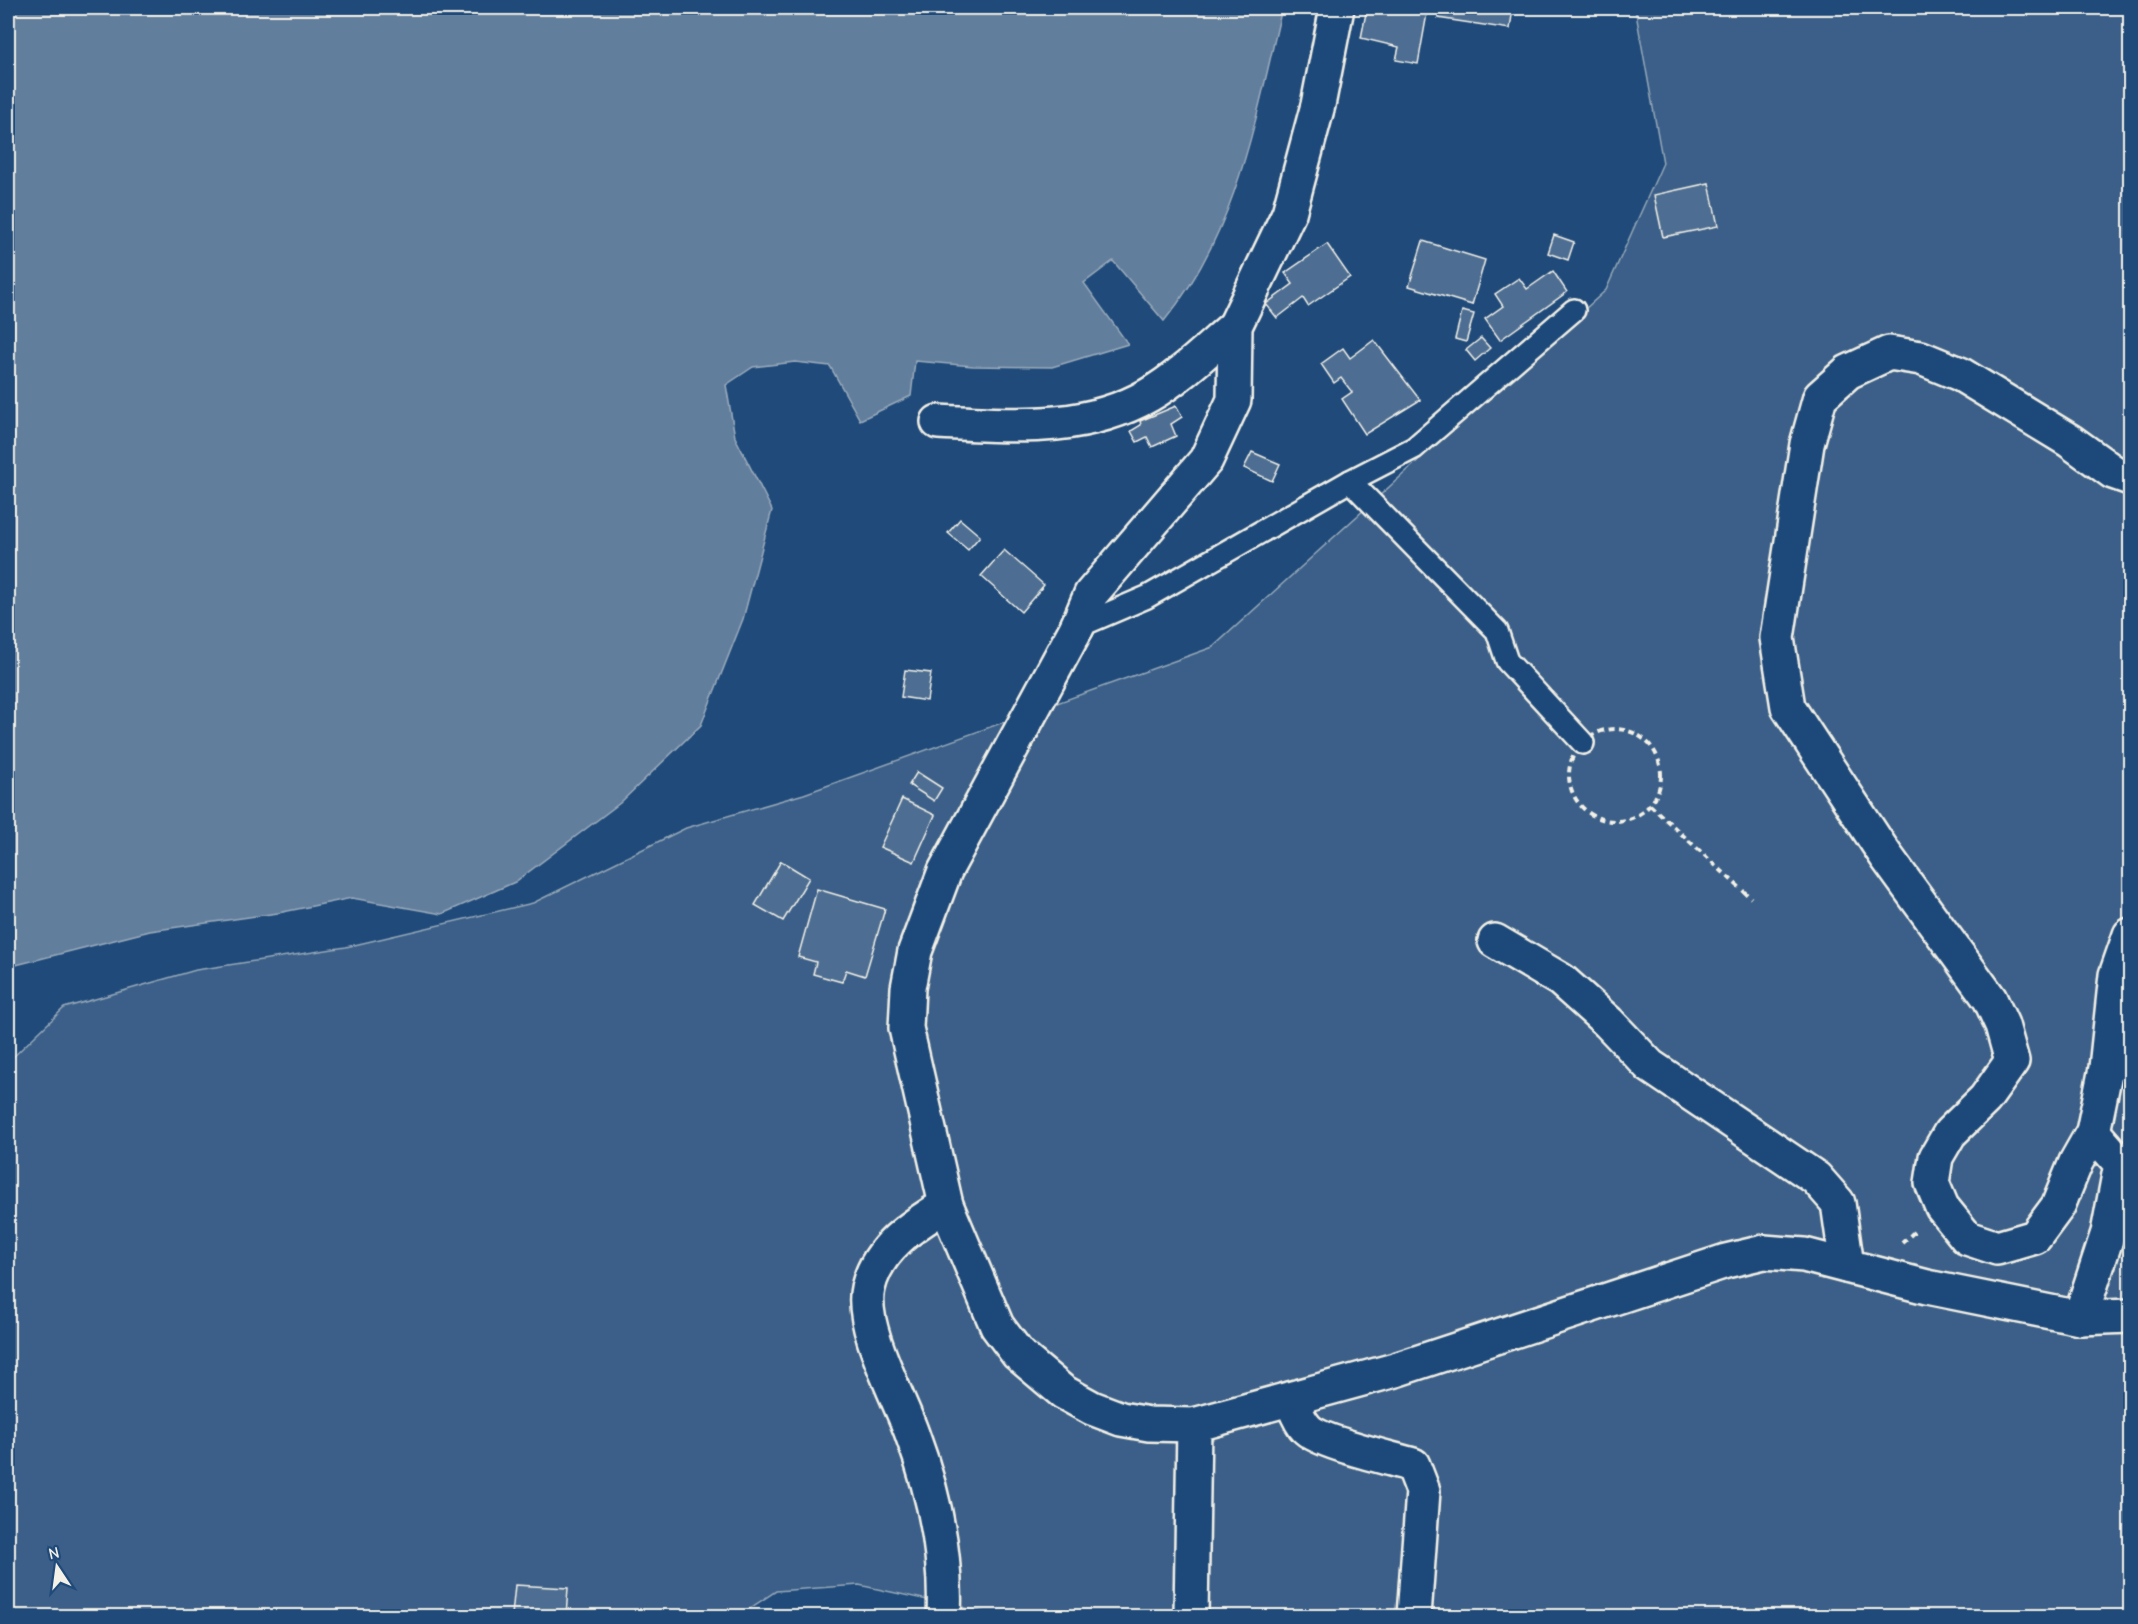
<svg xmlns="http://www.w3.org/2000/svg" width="2138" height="1624" viewBox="0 0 2138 1624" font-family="'Comic Neue',sans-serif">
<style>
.green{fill:#3a5f88;stroke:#97a8b8;stroke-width:1.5}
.water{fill:#627e9d;stroke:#9cacbb;stroke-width:1.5}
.building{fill:#4d6e92;stroke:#f4f1e8;stroke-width:1.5}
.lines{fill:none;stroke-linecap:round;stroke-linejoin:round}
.service-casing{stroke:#f4f1e8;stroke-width:26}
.minor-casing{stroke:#f4f1e8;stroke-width:38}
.tertiary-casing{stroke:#f4f1e8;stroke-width:38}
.path{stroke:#f4f1e8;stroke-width:4;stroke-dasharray:6 4.5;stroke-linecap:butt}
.service{stroke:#1f4a7a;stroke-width:21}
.minor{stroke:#1f4a7a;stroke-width:33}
.tertiary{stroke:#1f4a7a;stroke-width:33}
</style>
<rect width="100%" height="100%" fill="#1f4a7a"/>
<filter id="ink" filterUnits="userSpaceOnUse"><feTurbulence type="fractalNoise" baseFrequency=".0167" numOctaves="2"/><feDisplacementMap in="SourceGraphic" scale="12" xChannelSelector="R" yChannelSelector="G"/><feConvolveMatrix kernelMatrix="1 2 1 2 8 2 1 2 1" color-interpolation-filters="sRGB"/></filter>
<g filter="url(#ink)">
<path class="green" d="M1635,8H2130V1616H1001L859,1585L776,1591L738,1616H8V1062L64,1008L196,970L346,947L533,903L686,828L804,794L1213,647L1606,290L1663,163Z"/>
<path class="water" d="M8,8H1282C1256,117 1237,233 1164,321L1113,261L1084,283L1128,344L1052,367L973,366L915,361L911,396L860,420L830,366L795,362L753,367L726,385L735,437L772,510L743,619L701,725L620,803L515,882L442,914L352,898L278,913L150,931L8,967Z"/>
<g class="building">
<path d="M1367,8H1428L1418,64L1396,60L1399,47L1361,38Z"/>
<path d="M1439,8H1513L1510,29L1438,18Z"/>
<path d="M1709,183L1718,226L1663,237L1654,195Z"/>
<path d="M1554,235L1574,242L1568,260L1548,253Z"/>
<path d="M1423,241L1485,260L1472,305L1409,286Z"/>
<path d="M1327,244L1350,277L1308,306L1303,298L1277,318L1266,304L1293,284L1285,273Z"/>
<path d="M1553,271L1567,292L1500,340L1485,319L1503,306L1495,294L1519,278L1527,289Z"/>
<path d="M1462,311L1474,314L1466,342L1455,339Z"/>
<path d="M1481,338L1490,348L1475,361L1466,350Z"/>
<path d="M1374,340L1420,400L1365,434L1342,399L1352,392L1341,378L1334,383L1321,364L1343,348L1350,358Z"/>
<path d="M1176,406L1182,417L1171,424L1176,436L1152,447L1147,437L1137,442L1131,431L1141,425L1140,421Z"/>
<path d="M1252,452L1280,464L1272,481L1244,468Z"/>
<path d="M960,519L980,536L968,550L948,533Z"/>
<path d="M1004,550L1044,585L1021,612L981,576Z"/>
<path d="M905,670L931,673L927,701L901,697Z"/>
<path d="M917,772L942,788L934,801L909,785Z"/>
<path d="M902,799L935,815L914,862L880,847Z"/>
<path d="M781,861L809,878L783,921L755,905Z"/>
<path d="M817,889L885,909L865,976L846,970L842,982L813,974L816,962L798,957Z"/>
<path d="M515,1585L568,1588L566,1616L512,1615Z"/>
</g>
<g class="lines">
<g class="service-casing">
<g id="service">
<path d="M1350,481L1497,631L1507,661L1583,743"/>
<path d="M1077,627L1147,597L1350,481L1414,448L1574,310"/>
</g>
</g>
<g class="minor-casing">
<g id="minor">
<path d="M938,422C1010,425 1083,433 1149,395C1180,377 1207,350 1235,326"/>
<path d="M2130,478L2113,472L2070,441L1960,374L1921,358L1889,353L1848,372L1820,397L1807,444L1777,638L1788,707L1886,856L1990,999L2002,1025L2012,1061L1985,1099L1950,1133L1936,1157L1932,1183L1942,1207L1967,1238L1997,1248L2035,1237L2058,1206L2076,1162L2093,1132L2106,1068L2116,975L2130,935"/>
<path d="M1077,627L1091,594L1206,460L1234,400L1235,326L1289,213L1318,105L1337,8"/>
<path d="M1495,941L1561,980L1608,1022L1650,1066L1816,1178L1838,1203L1847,1266"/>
<path d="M2080,1318L2108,1233L2121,1164L2093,1132"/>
<path d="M1291,1399C1295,1408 1299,1421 1306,1428C1318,1442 1390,1458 1413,1465L1423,1491L1414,1616"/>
<path d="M1191,1616L1194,1425"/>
</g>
</g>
<g class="tertiary-casing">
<g id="tertiary">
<path d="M1077,627L945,871L915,951L908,988L906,1028L946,1205L997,1326L1018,1354L1063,1392L1092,1408L1121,1419L1149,1424L1194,1425L1395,1370L1726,1261L1764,1252L1804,1255L1927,1287L2080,1318L2130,1316"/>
<path d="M944,1616C947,1554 934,1493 912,1434C899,1397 859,1326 868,1288C877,1248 913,1225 946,1205"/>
</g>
</g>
<g class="path">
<circle cx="1615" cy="775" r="46"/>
<path d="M1650,805L1751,898"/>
<path d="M1902,1243L1914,1232"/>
</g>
<use href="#service" class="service"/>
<use href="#minor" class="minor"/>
<use href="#tertiary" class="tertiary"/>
</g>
</g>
<rect width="2138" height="1624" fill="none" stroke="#1f4a7a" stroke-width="30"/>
<rect x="15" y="15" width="2108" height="1594" fill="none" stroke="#f4f1e8" stroke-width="2" filter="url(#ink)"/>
<g transform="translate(57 1567) rotate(347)" stroke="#1f4a7a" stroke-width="4.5" paint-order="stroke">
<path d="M0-4.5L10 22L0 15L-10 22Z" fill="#f4f1e8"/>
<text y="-9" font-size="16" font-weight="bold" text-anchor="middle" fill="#f4f1e8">N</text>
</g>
</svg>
